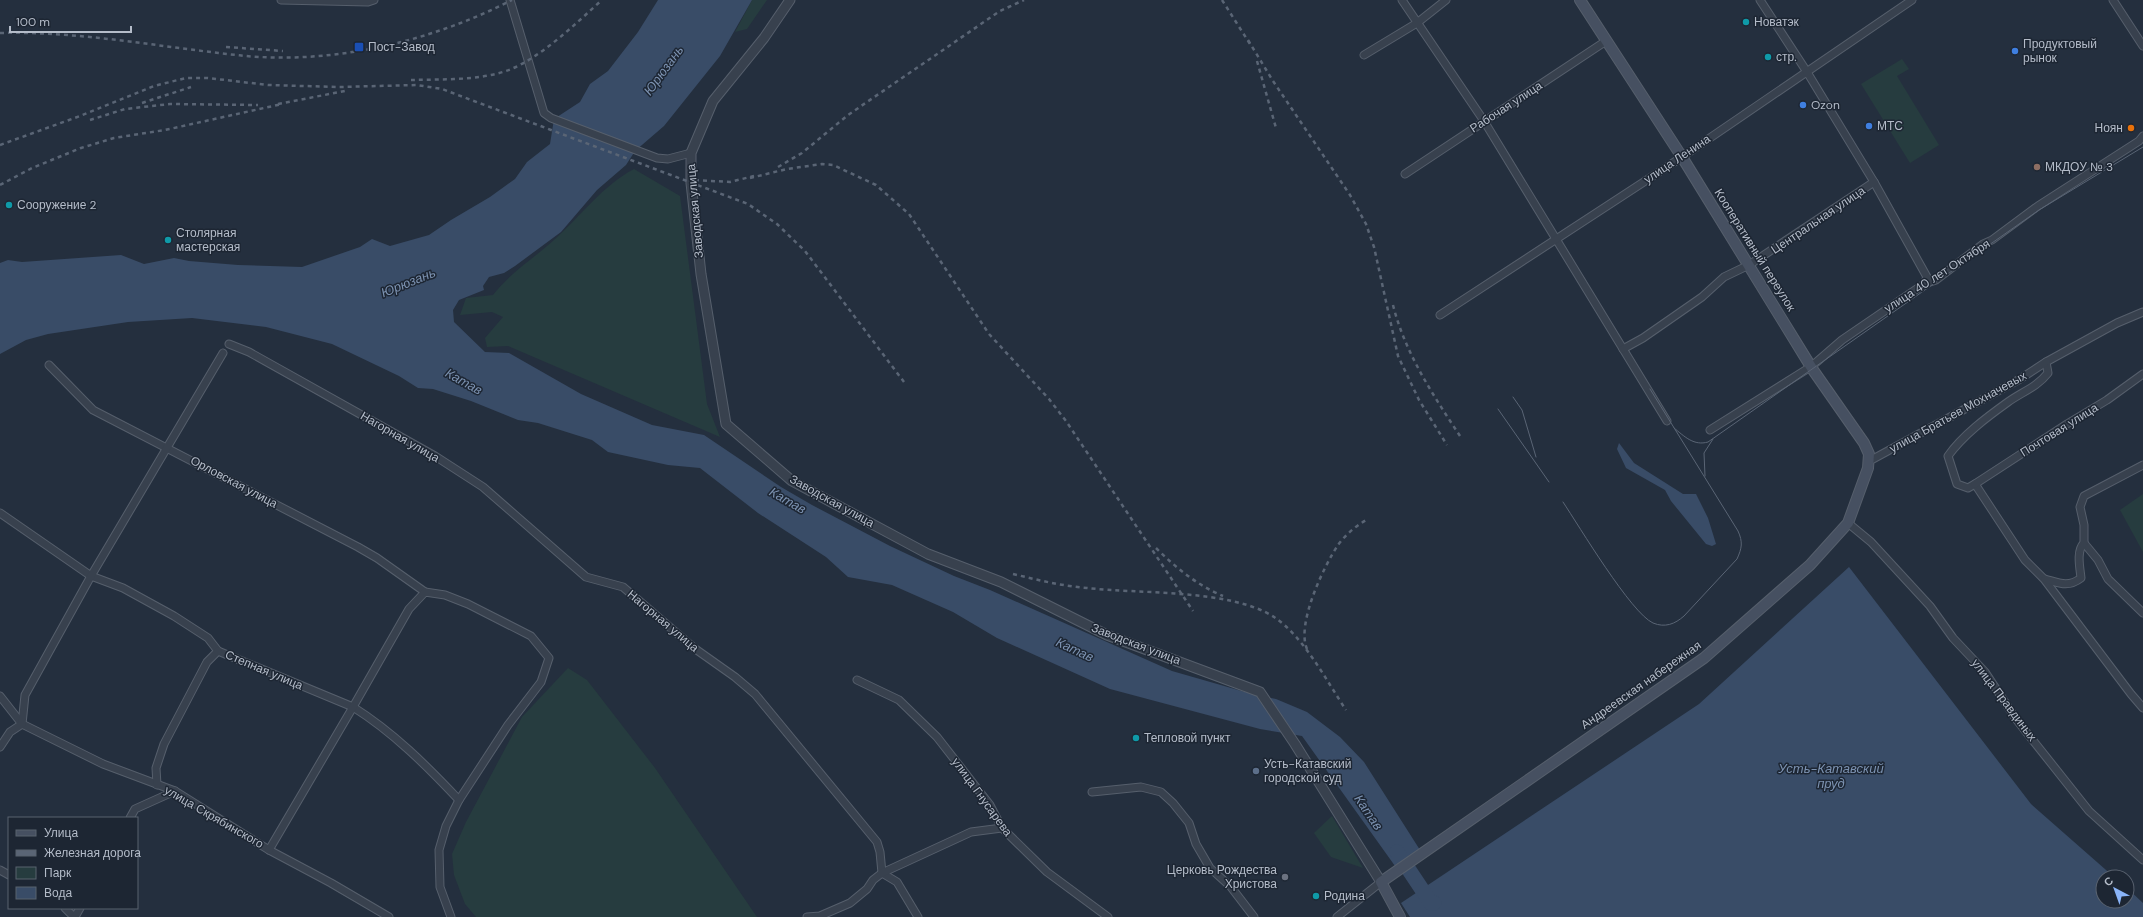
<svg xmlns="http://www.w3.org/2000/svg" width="2143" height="917" viewBox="0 0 2143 917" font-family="'DM Sans',sans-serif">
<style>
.green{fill:#263c3f}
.water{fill:#394c67}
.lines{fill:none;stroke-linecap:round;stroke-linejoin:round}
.river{stroke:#394c67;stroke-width:15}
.minor-casing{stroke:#565f6c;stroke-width:9}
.tertiary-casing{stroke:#565f6c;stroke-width:11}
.secondary-casing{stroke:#565f6c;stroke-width:12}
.minor{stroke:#38414e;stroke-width:7}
.tertiary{stroke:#38414e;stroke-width:9}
.secondary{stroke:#465061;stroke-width:10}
.tram{stroke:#5a6575;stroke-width:1}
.rail{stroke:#5a6575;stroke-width:2.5;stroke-dasharray:4 4;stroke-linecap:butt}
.culture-dot{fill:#0f9aa8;stroke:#1d2633;stroke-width:1.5}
.transit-dot{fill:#1a4fb4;stroke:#1d2633;stroke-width:1.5}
.shop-dot{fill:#3f7fe0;stroke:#1d2633;stroke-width:1.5}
.food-dot{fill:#e8710a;stroke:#1d2633;stroke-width:1.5}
.education-dot{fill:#8d6e63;stroke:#1d2633;stroke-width:1.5}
.service-dot{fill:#5c6f8a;stroke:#1d2633;stroke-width:1.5}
.worship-dot{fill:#6b7280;stroke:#1d2633;stroke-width:1.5}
.labels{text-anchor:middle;stroke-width:3;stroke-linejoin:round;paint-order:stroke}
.poi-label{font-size:12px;fill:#b4bcc9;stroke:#1d2633;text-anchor:start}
.street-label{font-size:12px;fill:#b4bcc9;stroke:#1d2633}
.water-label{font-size:13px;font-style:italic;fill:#7c92b1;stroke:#1d2633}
</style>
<rect width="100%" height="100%" fill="#242f3e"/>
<g class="green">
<path d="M752,0H767L747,29L735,32Z"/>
<path d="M1902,59L1909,69L1897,76L1939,145L1910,163L1861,84Z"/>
<path d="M634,169L680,196L707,404L720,437L508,346L487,347L485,338L503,317L492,312L460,315L466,298L493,295C512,271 533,259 554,240C581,216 602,186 634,169Z"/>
<path d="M2143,494V552L2120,510Z"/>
<path d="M568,668L587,680L655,768L757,917H476L465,904L454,875L452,854L466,822L522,717Z"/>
<path d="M1332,816L1363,868L1331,857L1314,833Z"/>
</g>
<g class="water">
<path d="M658,0H752L720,56L664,126L635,151L626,165L597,190L561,232L515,266L504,273L489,277L483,286L484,290L459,300L453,310L454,322L485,352L509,353L581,394L652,425L704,435L781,487L812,505L890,546L954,576L990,590L1172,671L1252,694L1276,699L1307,712L1340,737L1364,762L1420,850L1395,866L1302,736L1260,729L1110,689L997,638L953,612L892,585L848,577L826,557L758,513L700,468L668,465L608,452L592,440L538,423L518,420L471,401L433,389L418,388L399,376L332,344L266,327L192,318L128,322L48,334L26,340L0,354V263L8,260L22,262L121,255L144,264L174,258L189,261L238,265L302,267L360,247L372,239L390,246L429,235L451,220L490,197L515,179L527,162L550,144L554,119L580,102L590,84L608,71L638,32Z"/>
<path d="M1619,443L1634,463L1683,494H1696L1708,518L1716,544L1712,546L1706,544L1671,501L1665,490L1626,468L1617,449Z"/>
<path d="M1849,567L2031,804L2114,877H2103V901H2127V888L2143,903V917H1410L1401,903L1699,704Z"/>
</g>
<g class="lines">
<path class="river" d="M1397,852L1431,903H1434"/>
<g class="minor-casing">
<g id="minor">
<path d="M281,0L368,2L374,0"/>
<path d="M510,0L544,113L551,118L657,158L668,159L691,153"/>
<path d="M1402,0L1484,121L1667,421"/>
<path d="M2113,0L2143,46"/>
<path d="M1364,55L1417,23L1446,0"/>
<path d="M1405,174L1606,41"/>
<path d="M1874,182L1927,277L1924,284"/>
<path d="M2143,312L2117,323L2046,362L2048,373C2037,387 2022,392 2008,402C1987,417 1963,435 1948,456L1957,484L1968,488L1975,484L2025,560L2044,579L2131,694L2143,708"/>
<path d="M1440,315L1682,157L1912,0"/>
<path d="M229,344L249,352L435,456L483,487L586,577L623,587L694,648L735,677L755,694L877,842L880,852L882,873L897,882L918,917"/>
<path d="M1623,349L1643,338L1702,297L1724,277L1749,265L1874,182L1807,72L1760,0"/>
<path d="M49,365L93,410L358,547L377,558L425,592"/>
<path d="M1710,430L1812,366L1842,340L1924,284L1936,280L1983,244L1992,240L2038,206L2139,141L2143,136"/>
<path d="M1869,460L1873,459L2020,379L2046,362"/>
<path d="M1975,484L2067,424L2107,400L2143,374"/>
<path d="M0,513L91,576L123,588L174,616L208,638L218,651L353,707C393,732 427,766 459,800"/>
<path d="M1848,523L1871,542L1930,606L1953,638L1985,672L2016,719L2089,811L2143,860"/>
<path d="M2084,543L2098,560L2108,579L2143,613"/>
<path d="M2045,579C2059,583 2068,588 2081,578C2080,568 2076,551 2084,543V525L2080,507L2084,496L2143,465"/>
<path d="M857,680L899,700L937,737L990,805L1002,828L1047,872L1108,917"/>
<path d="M0,696L22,724L103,764L175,791L269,850L331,883L389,917"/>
<path d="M0,747L10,732L22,724L25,695L91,576L223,353"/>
<path d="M157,785L156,768L164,744L207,662L218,651"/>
<path d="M1092,792L1141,787L1161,792L1173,803L1189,823L1196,844L1210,868L1231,887L1254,917"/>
<path d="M130,818L135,809L175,791"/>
<path d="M269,850L353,707L409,609L425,592L445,595L468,604L531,636L549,658L541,682L508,725L459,800L446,826L439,850L440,887L451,917"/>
<path d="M0,870L9,875"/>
<path d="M65,908L74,917"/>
<path d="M75,917L80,908"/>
<path d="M807,917L820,916L850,903L867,889L873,880L882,873L971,832L1002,828"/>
<path d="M1337,917L1381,882"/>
</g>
</g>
<g class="tertiary-casing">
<path id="tertiary" d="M790,0L764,38L713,101L691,153V183L701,274L726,424L792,481L928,554L1001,582L1107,635L1260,692L1295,744L1381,882"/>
</g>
<g class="secondary-casing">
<path id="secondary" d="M1400,917L1381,882L1704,658L1810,565L1848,523L1868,468L1869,454L1864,443L1813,370L1682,157L1580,0"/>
</g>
<use href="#minor" class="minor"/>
<use href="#tertiary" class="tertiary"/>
<use href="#secondary" class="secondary"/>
<g class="tram">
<path d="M1513,397L1522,410L1536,457"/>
<path d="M1498,409L1549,482"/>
<path d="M1674,428C1685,437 1694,446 1708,442L2039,210L2143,147"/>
<path d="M1705,476L1704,453L1713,439"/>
<path d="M1563,502C1579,526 1631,613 1653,623C1665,628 1675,624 1684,616L1737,559C1742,548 1743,542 1738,531L1650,389"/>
</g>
<g class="rail">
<path d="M1222,0L1250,44"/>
<path d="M0,33C83,31 164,48 246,56C336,64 432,41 512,0"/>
<path d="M1248,40L1273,81L1350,195L1366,224L1374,247L1398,356L1419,400L1447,445"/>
<path d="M226,47L283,51"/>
<path d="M1257,61L1276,128"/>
<path d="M411,80C442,79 476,81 506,71C540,59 575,24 602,0"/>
<path d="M142,103L191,87"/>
<path d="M278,104L345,91"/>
<path d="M90,120L125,109L170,104L258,105"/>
<path d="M0,145L80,116L154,86L186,78H208L268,85L339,87L417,85L442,89L748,204L777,224L805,251L904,382"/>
<path d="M778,167L802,153L848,115L1000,11L1024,0"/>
<path d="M750,178L787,169L822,164L833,165L876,185L909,214L989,334L1049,399L1066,421L1193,611"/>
<path d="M695,180L730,182L754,176"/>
<path d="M0,185L32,168L81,148L114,138L165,130L282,104"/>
<path d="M1393,305C1405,353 1433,395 1460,436"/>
<path d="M1156,548C1176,568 1197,585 1223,596"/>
<path d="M1013,574C1038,580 1062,586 1087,588C1139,594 1231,589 1274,617C1304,637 1326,680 1346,710"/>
<path d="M1307,649C1296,624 1324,566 1338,545C1346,534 1357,525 1368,519"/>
</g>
</g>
<g class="culture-dot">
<circle cx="1746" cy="22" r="4"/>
<circle cx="1768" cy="57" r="4"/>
<circle cx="9" cy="205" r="4"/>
<circle cx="168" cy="240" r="4"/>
<circle cx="1136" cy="738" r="4"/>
<circle cx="1316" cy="896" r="4"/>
</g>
<rect class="transit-dot" x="354" y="42" width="10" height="10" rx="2"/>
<g class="shop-dot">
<circle cx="2015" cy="51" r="4"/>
<circle cx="1803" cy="105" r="4"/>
<circle cx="1869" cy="126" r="4"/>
</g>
<circle class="food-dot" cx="2131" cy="128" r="4"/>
<circle class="education-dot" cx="2037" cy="167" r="4"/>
<circle class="service-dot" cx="1256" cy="771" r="4"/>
<circle class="worship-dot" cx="1285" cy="877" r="4"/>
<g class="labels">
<g class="poi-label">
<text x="1754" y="26">Новатэк</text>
<text x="2023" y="48">Продуктовый<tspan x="2023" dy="14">рынок</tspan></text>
<text x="368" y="51">Пост-Завод</text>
<text x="1776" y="61">стр.</text>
<text x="1811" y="109">Ozon</text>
<text x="1877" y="130">МТС</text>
<text x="2123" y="132" text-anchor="end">Ноян</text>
<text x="2045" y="171">МКДОУ № 3</text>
<text x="17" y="209">Сооружение 2</text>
<text x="176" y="237">Столярная<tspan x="176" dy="14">мастерская</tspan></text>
<text x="1144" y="742">Тепловой пункт</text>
<text x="1264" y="768">Усть-Катавский<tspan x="1264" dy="14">городской суд</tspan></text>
<text x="1277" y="874" text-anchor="end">Церковь Рождества<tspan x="1277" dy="14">Христова</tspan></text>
<text x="1324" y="900">Родина</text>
</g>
<g class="street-label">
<text transform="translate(1506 107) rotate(-33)" y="4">Рабочая улица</text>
<text transform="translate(1677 159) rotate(-34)" y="4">улица Ленина</text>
<text transform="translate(695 211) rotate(-95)" y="4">Заводская улица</text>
<text transform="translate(1818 220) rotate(-34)" y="4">Центральная улица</text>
<text transform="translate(1755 250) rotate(58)" y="4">Кооперативный переулок</text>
<text transform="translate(1937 276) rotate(-33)" y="4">улица 40 лет Октября</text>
<text transform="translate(1958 412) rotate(-29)" y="4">улица Братьев Мохначевых</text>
<text transform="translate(2059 430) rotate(-32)" y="4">Почтовая улица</text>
<text transform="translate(400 437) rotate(30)" y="4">Нагорная улица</text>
<text transform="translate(234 482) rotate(28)" y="4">Орловская улица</text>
<text transform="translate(832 501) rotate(29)" y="4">Заводская улица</text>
<text transform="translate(663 621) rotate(40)" y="4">Нагорная улица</text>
<text transform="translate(1136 644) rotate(21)" y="4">Заводская улица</text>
<text transform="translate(264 670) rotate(23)" y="4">Степная улица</text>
<text transform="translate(1641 685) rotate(-35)" y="4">Андреевская набережная</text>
<text transform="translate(2004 700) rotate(53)" y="4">улица Правдиных</text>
<text transform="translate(982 797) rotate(54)" y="4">улица Гнусарева</text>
<text transform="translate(214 817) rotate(30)" y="4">улица Скрябинского</text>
</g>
<g class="water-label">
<text transform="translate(663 70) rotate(-54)" y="5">Юрюзань</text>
<text transform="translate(408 282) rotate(-22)" y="5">Юрюзань</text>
<text transform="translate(464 381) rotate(29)" y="5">Катав</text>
<text transform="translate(788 500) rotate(30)" y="5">Катав</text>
<text transform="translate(1075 649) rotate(25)" y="5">Катав</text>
<text x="1831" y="773">Усть-Катавский<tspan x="1831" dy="15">пруд</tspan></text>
<text transform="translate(1369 812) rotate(56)" y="5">Катав</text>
</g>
</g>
<rect x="8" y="817" width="130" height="92" fill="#1d2633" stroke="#59626f"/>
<rect x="16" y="830" width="20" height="6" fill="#465061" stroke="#59626f"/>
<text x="44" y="837" font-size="12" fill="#b4bcc9">Улица</text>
<rect x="16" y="850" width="20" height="6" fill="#5a6575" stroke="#59626f"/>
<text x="44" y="857" font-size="12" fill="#b4bcc9">Железная дорога</text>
<rect x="16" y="867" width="20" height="12" fill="#263c3f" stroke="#59626f"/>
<text x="44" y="877" font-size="12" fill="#b4bcc9">Парк</text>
<rect x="16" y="887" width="20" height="12" fill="#394c67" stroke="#59626f"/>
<text x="44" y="897" font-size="12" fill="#b4bcc9">Вода</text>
<g transform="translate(2115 889) rotate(319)"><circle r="19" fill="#1d2633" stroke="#59626f"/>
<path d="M0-3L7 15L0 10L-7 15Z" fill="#8ab4f8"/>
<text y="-6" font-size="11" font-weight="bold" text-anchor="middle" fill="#b4bcc9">С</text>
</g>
<path d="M10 26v6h121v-6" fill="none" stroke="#b4bcc9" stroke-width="2"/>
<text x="16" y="26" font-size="12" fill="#b4bcc9" stroke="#1d2633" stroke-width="3" paint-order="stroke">100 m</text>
</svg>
